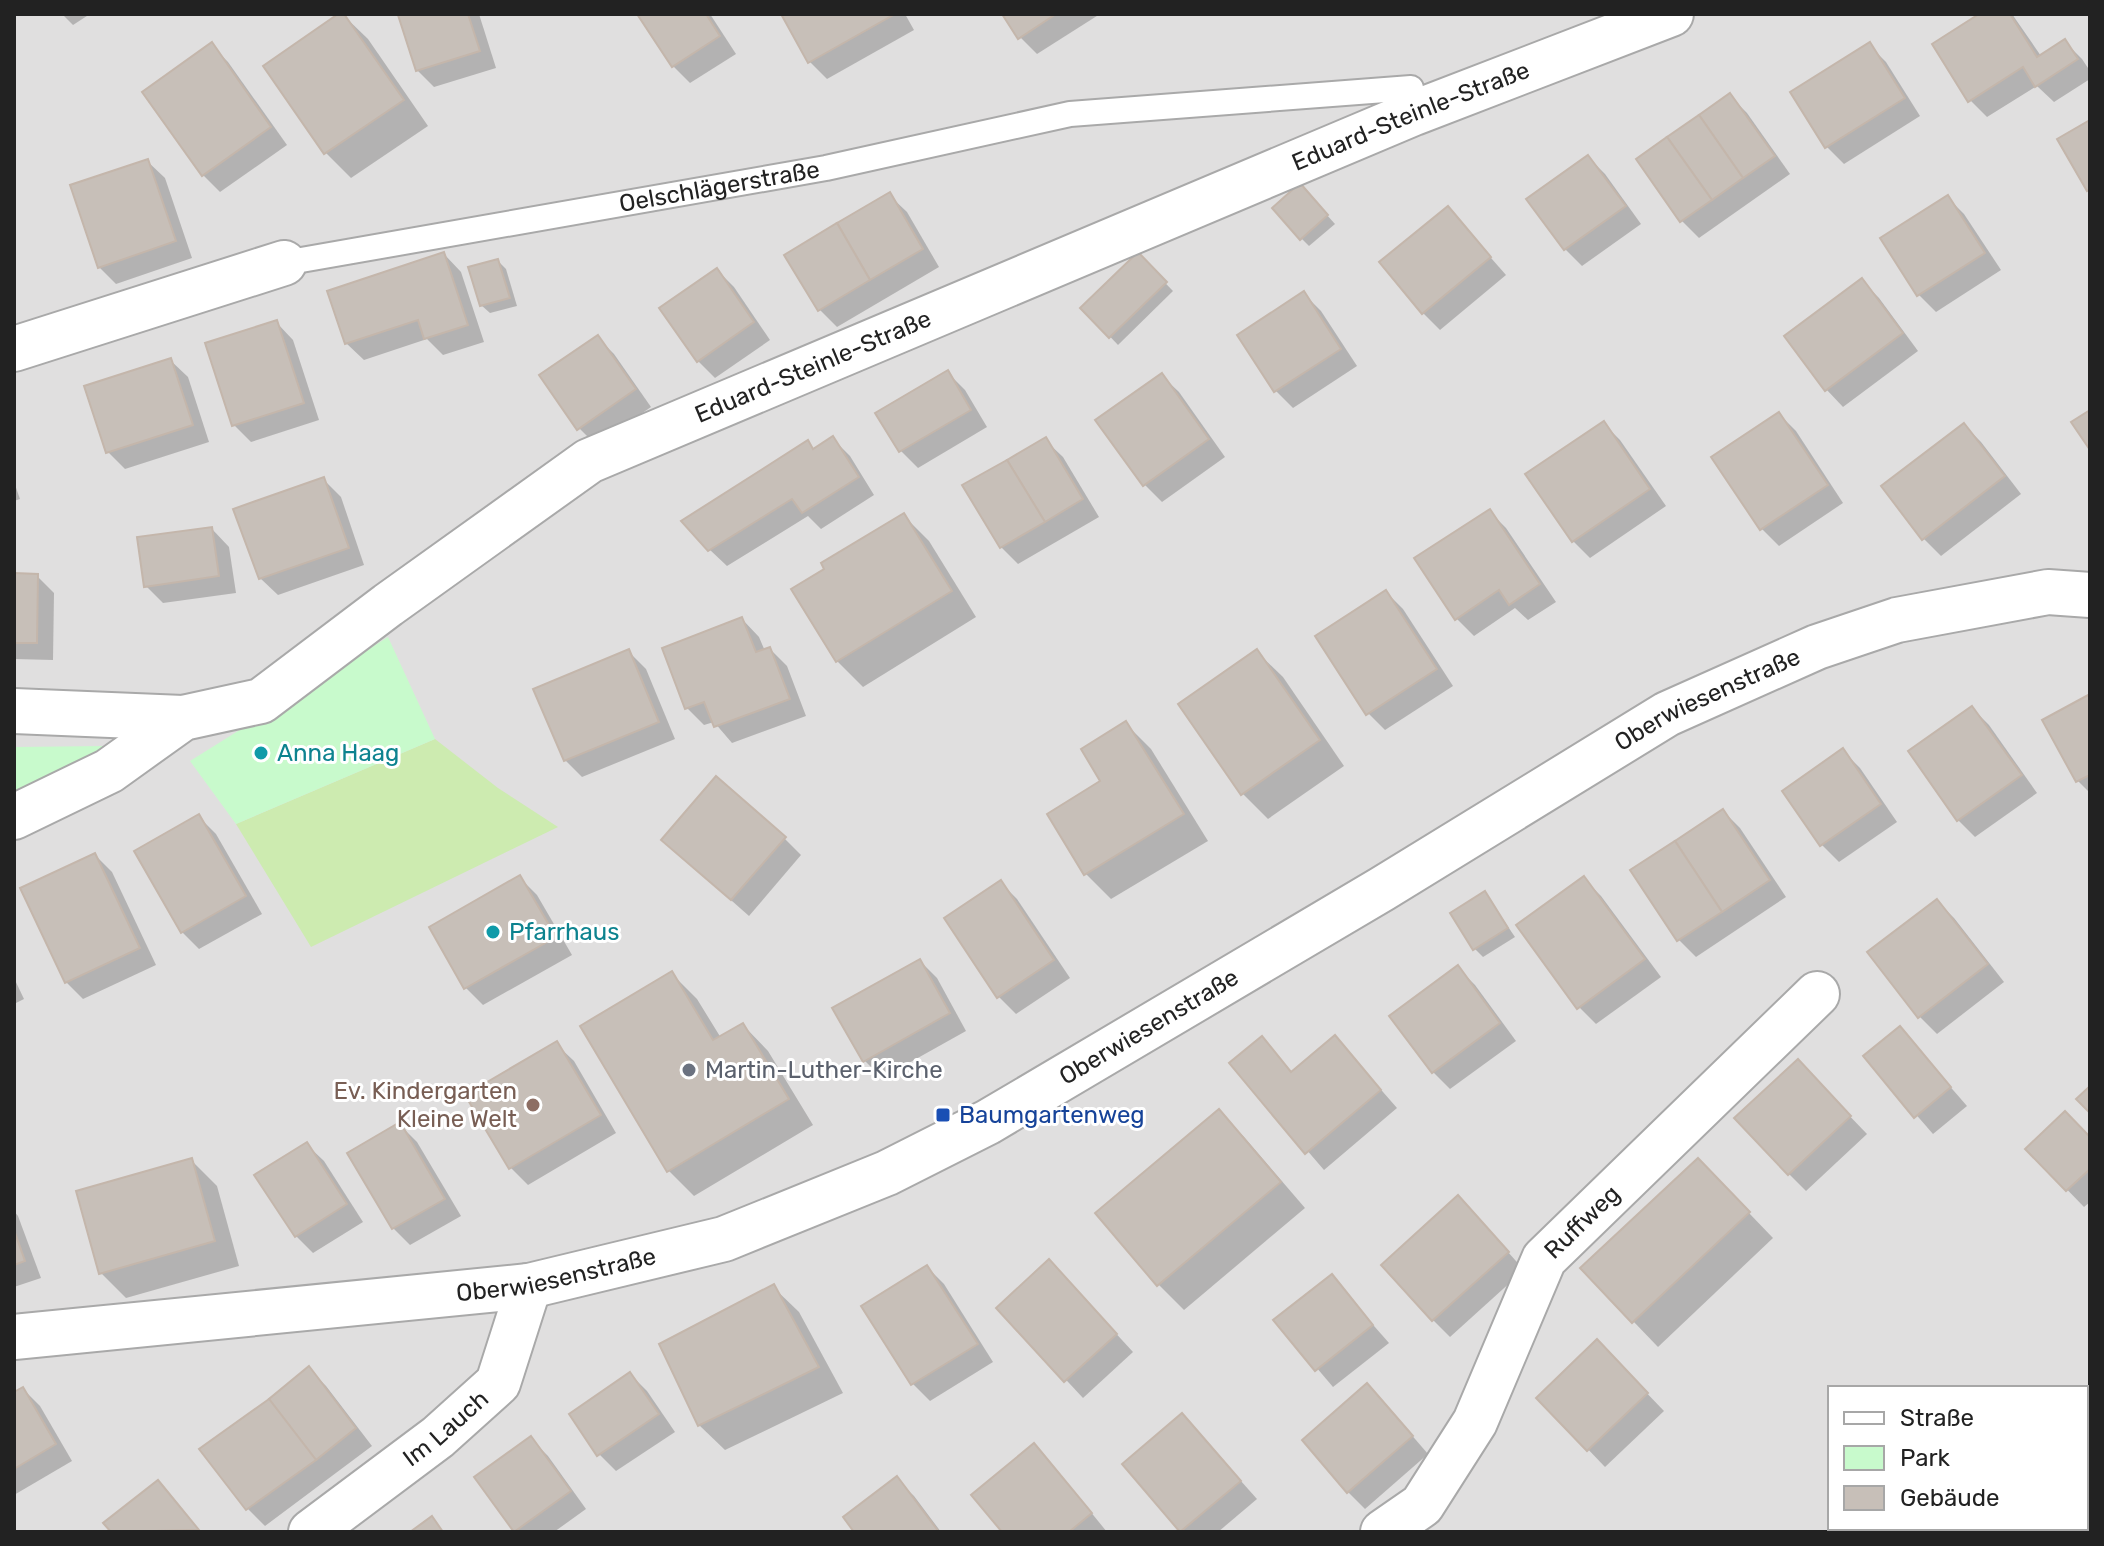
<svg xmlns="http://www.w3.org/2000/svg" width="2104" height="1546" viewBox="0 0 2104 1546" font-family="Rubik,sans-serif">
<style>
.residential{fill:#e0dfdf;fill-rule:evenodd}
.grass{fill:#cdebb0}
.park{fill:#c8facc}
.shadow{fill:#0003}
.building{fill:#c7bfb8;stroke:#c4b6ab;stroke-width:2}
.lines{fill:none;stroke-linecap:round;stroke-linejoin:round}
.service-casing{stroke:#a9a9a9;stroke-width:28}
.minor-casing{stroke:#a9a9a9;stroke-width:48}
.service{stroke:#fff;stroke-width:24}
.minor{stroke:#fff;stroke-width:44}
.culture-dot{fill:#0f9aa8;stroke:#fff;stroke-width:3}
.worship-dot{fill:#6b7280;stroke:#fff;stroke-width:3}
.education-dot{fill:#8d6e63;stroke:#fff;stroke-width:3}
.transit-dot{fill:#1a4fb4;stroke:#fff;stroke-width:3}
.labels{text-anchor:middle;stroke-width:6;stroke-linejoin:round;paint-order:stroke}
.street-label{font-size:24px;fill:#222;stroke:#fff}
.culture-label{font-size:24px;fill:#0d838f;stroke:#fff;text-anchor:start}
.worship-label{font-size:24px;fill:#5b616d;stroke:#fff;text-anchor:start}
.education-label{font-size:24px;fill:#785e54;stroke:#fff;text-anchor:end}
.transit-label{font-size:24px;fill:#164399;stroke:#fff;text-anchor:start}
</style>
<rect width="100%" height="100%" fill="#f2efe9"/>
<path class="residential" d="M14,14H2090V1532H14ZM1830,1388H2086V1528H1830Z"/>
<path class="grass" d="M435,739L498,788L558,827L311,947L236,824Z"/>
<g class="park">
<path d="M388,637L435,739L236,824L190,761Z"/>
<path d="M107,746L14,792V747Z"/>
</g>
<g class="shadow">
<path d="M62,14H90L73,25Z"/>
<path d="M342,14L368,39L428,126L351,178L326,153Z"/>
<path d="M406,14H479L496,68L434,87L417,70L400,16Z"/>
<path d="M640,14H710L736,54L690,83L673,66Z"/>
<path d="M783,14H905L914,30L827,79L810,62Z"/>
<path d="M1005,14H1100L1037,54L1020,37Z"/>
<path d="M1983,14H2012L2041,56L2065,42L2082,59L2090,71V79L2054,102L2037,86L1987,117L1970,100Z"/>
<path d="M211,45L228,62L287,145L220,192L203,175Z"/>
<path d="M1869,45L1886,62L1920,116L1844,164L1827,147Z"/>
<path d="M1730,96L1747,113L1790,174L1699,238L1682,221L1638,159Z"/>
<path d="M1588,157L1605,174L1641,224L1582,266L1565,249Z"/>
<path d="M147,161L165,178L192,258L116,284L99,267Z"/>
<path d="M1308,194L1335,224L1309,246L1301,238Z"/>
<path d="M889,195L907,212L939,267L837,327L820,310Z"/>
<path d="M1947,197L1964,214L2001,270L1936,312L1919,295Z"/>
<path d="M1448,209L1506,275L1440,330L1423,313Z"/>
<path d="M444,254L461,272L484,342L443,355L427,339L364,360L346,343Z"/>
<path d="M1138,255L1173,291L1118,345L1083,308Z"/>
<path d="M498,261L506,269L517,306L490,313L481,305Z"/>
<path d="M717,270L734,287L770,340L715,378L698,361Z"/>
<path d="M1862,281L1879,298L1918,351L1843,407L1826,389Z"/>
<path d="M1304,294L1321,311L1357,366L1293,408L1276,391L1240,335Z"/>
<path d="M276,322L293,340L319,420L251,442L234,425Z"/>
<path d="M597,337L614,354L651,407L596,445L579,428Z"/>
<path d="M170,360L188,377L209,442L125,469L108,452Z"/>
<path d="M948,373L965,390L987,427L918,468L901,451Z"/>
<path d="M1161,375L1179,392L1225,457L1162,502L1145,485Z"/>
<path d="M1779,414L1796,431L1843,503L1779,546L1762,529L1714,457Z"/>
<path d="M1603,423L1620,440L1666,506L1590,558L1573,541Z"/>
<path d="M1964,425L1981,442L2021,494L1941,556L1924,539Z"/>
<path d="M833,439L850,456L874,495L821,529L808,516L727,566L709,549L807,443L815,450Z"/>
<path d="M1045,440L1063,457L1099,517L1018,564L1001,547Z"/>
<path d="M324,480L341,497L364,565L278,595L260,578Z"/>
<path d="M14,482L20,499L14,501Z"/>
<path d="M1489,511L1506,528L1556,602L1528,620L1515,608L1474,636L1457,619Z"/>
<path d="M903,515L929,541L976,617L863,687L837,661Z"/>
<path d="M212,529L229,547L236,593L163,603L146,586Z"/>
<path d="M14,575L37,576L54,593L53,660L14,659Z"/>
<path d="M1386,592L1403,609L1453,686L1385,730L1368,713Z"/>
<path d="M742,619L759,637L765,651L770,649L787,666L806,716L732,743L714,722L704,725L687,708Z"/>
<path d="M629,652L646,669L675,739L582,777L565,760Z"/>
<path d="M1257,652L1283,677L1344,766L1268,819L1243,794Z"/>
<path d="M2090,696V793L2078,781L2045,721Z"/>
<path d="M1972,708L1989,725L2037,793L1975,837L1958,820Z"/>
<path d="M1126,724L1151,749L1208,841L1111,899L1086,874L1103,782Z"/>
<path d="M1843,751L1860,768L1897,822L1839,862L1822,845Z"/>
<path d="M1723,811L1740,828L1786,897L1696,957L1679,940Z"/>
<path d="M199,817L216,834L262,914L199,949L182,932Z"/>
<path d="M784,838L801,855L749,916L663,840Z"/>
<path d="M95,855L112,872L156,965L83,999L66,982Z"/>
<path d="M520,878L537,895L572,955L483,1005L466,988Z"/>
<path d="M1584,879L1601,896L1661,977L1596,1024L1579,1007Z"/>
<path d="M1000,882L1017,899L1070,978L1016,1014L999,997L947,918Z"/>
<path d="M1485,893L1515,937L1483,957L1475,949Z"/>
<path d="M1937,901L1954,918L2004,982L1937,1034L1920,1017L1870,952Z"/>
<path d="M920,961L937,978L966,1031L882,1078L865,1061Z"/>
<path d="M1458,968L1475,985L1516,1041L1450,1089L1433,1072Z"/>
<path d="M672,974L697,999L721,1038L743,1025L768,1051L813,1125L694,1196L668,1170Z"/>
<path d="M14,978L24,999L14,1004Z"/>
<path d="M1900,1029L1967,1106L1933,1134L1866,1057Z"/>
<path d="M1335,1037L1397,1108L1324,1170L1232,1063L1261,1039L1293,1073Z"/>
<path d="M556,1044L574,1061L616,1133L528,1185L511,1168Z"/>
<path d="M1814,1079L1867,1134L1806,1191L1789,1174Z"/>
<path d="M1219,1111L1244,1137L1305,1208L1184,1310L1159,1285L1098,1213Z"/>
<path d="M400,1125L417,1142L461,1216L410,1245L393,1228Z"/>
<path d="M2090,1139V1202L2084,1207L2028,1149Z"/>
<path d="M306,1144L324,1161L363,1222L313,1253L296,1236Z"/>
<path d="M191,1160L217,1186L239,1266L126,1298L101,1273Z"/>
<path d="M1723,1186L1773,1238L1658,1347L1633,1321Z"/>
<path d="M14,1211L18,1216L41,1278L14,1287Z"/>
<path d="M1475,1215L1524,1270L1450,1337L1433,1320Z"/>
<path d="M927,1267L944,1284L993,1362L930,1401L913,1384L864,1307Z"/>
<path d="M1331,1277L1389,1343L1333,1387L1276,1320Z"/>
<path d="M1066,1279L1133,1352L1083,1398L999,1308Z"/>
<path d="M773,1287L799,1312L843,1393L725,1450L699,1425Z"/>
<path d="M1614,1359L1664,1411L1605,1467L1539,1398Z"/>
<path d="M309,1369L326,1386L372,1446L265,1526L248,1509L202,1449L270,1400Z"/>
<path d="M630,1374L647,1391L675,1432L616,1471L599,1454Z"/>
<path d="M23,1389L40,1406L72,1461L14,1495V1394Z"/>
<path d="M1384,1403L1428,1454L1365,1509L1348,1492Z"/>
<path d="M1182,1415L1257,1499L1218,1532H1182L1125,1465Z"/>
<path d="M531,1439L548,1456L586,1509L554,1532H516L477,1477Z"/>
<path d="M1034,1446L1051,1463L1107,1532H1005Z"/>
<path d="M896,1479L914,1496L941,1532H857Z"/>
<path d="M158,1482L201,1532H113L106,1523Z"/>
</g>
<g class="building">
<path d="M338,14H344L404,100L324,154L263,66Z"/>
<path d="M468,14L480,51L416,71L398,15Z"/>
<path d="M637,14H706L720,36L672,67Z"/>
<path d="M781,14H895L808,63Z"/>
<path d="M1002,14H1056L1018,39Z"/>
<path d="M1979,14H2010L2037,57L2065,39L2078,59L2035,87L2023,67L1968,102L1932,44Z"/>
<path d="M212,42L271,127L202,176L142,92Z"/>
<path d="M1870,42L1905,98L1825,148L1790,92Z"/>
<path d="M1730,93L1775,156L1743,178L1699,115Z"/>
<path d="M1699,115L1743,178L1712,200L1667,137Z"/>
<path d="M2090,120V189L2087,191L2057,139Z"/>
<path d="M1667,137L1712,200L1680,222L1636,159Z"/>
<path d="M1588,155L1626,206L1564,250L1526,199Z"/>
<path d="M148,159L176,241L98,268L70,185Z"/>
<path d="M1300,183L1328,215L1300,240L1272,208Z"/>
<path d="M890,192L923,249L870,280L837,223Z"/>
<path d="M1948,195L1985,253L1917,296L1880,238Z"/>
<path d="M1448,206L1491,257L1422,314L1379,262Z"/>
<path d="M837,223L870,280L818,311L784,255Z"/>
<path d="M444,252L468,325L424,339L418,320L345,344L327,291Z"/>
<path d="M1138,252L1167,282L1109,338L1080,308Z"/>
<path d="M498,259L510,298L480,306L468,267Z"/>
<path d="M717,268L754,322L697,362L659,308Z"/>
<path d="M1862,278L1903,333L1825,391L1784,336Z"/>
<path d="M1304,291L1341,349L1274,392L1237,335Z"/>
<path d="M277,320L304,403L232,426L205,343Z"/>
<path d="M598,335L636,389L577,430L539,375Z"/>
<path d="M171,358L193,425L106,453L84,386Z"/>
<path d="M948,370L971,410L899,452L875,413Z"/>
<path d="M1162,373L1209,439L1143,486L1095,420Z"/>
<path d="M2090,410V450L2071,422Z"/>
<path d="M1779,412L1828,485L1760,530L1711,457Z"/>
<path d="M1604,421L1650,489L1572,542L1525,474Z"/>
<path d="M1964,423L2005,476L1922,540L1881,486Z"/>
<path d="M833,436L859,477L802,513L792,499L708,551L681,521L808,440L813,449Z"/>
<path d="M1046,437L1083,499L1045,522L1007,460Z"/>
<path d="M1007,460L1045,522L1000,548L962,485Z"/>
<path d="M324,477L349,548L259,579L233,509Z"/>
<path d="M1490,509L1540,584L1509,605L1499,590L1455,620L1414,558Z"/>
<path d="M904,513L952,591L836,662L791,589L824,569L821,563Z"/>
<path d="M212,527L219,576L144,587L137,537Z"/>
<path d="M14,573L38,574L37,643H14Z"/>
<path d="M1386,590L1437,669L1366,715L1315,636Z"/>
<path d="M742,617L756,652L770,647L790,699L714,727L704,702L685,709L662,648Z"/>
<path d="M629,649L659,722L564,761L533,689Z"/>
<path d="M1257,649L1320,740L1241,795L1178,704Z"/>
<path d="M2090,694V775L2076,782L2042,720Z"/>
<path d="M1972,706L2022,775L1957,821L1908,751Z"/>
<path d="M1126,721L1184,814L1084,875L1047,814L1100,781L1081,749Z"/>
<path d="M1843,748L1881,804L1820,846L1782,791Z"/>
<path d="M716,776L786,837L731,900L661,840Z"/>
<path d="M1723,809L1770,880L1722,912L1675,841Z"/>
<path d="M199,814L246,896L181,933L134,851Z"/>
<path d="M1675,841L1722,912L1677,941L1630,870Z"/>
<path d="M95,853L140,948L65,983L20,888Z"/>
<path d="M520,875L556,937L464,989L429,927Z"/>
<path d="M1584,876L1645,959L1577,1009L1516,925Z"/>
<path d="M1001,880L1054,960L997,998L944,918Z"/>
<path d="M1485,891L1508,928L1473,950L1450,913Z"/>
<path d="M1937,899L1988,964L1918,1018L1867,952Z"/>
<path d="M920,959L950,1013L863,1062L832,1008Z"/>
<path d="M1458,965L1500,1023L1432,1073L1389,1016Z"/>
<path d="M672,971L713,1040L743,1023L789,1099L667,1172L580,1026Z"/>
<path d="M1900,1026L1951,1087L1914,1118L1863,1056Z"/>
<path d="M1335,1035L1381,1090L1305,1154L1229,1063L1262,1036L1291,1072Z"/>
<path d="M557,1041L601,1115L509,1169L465,1095Z"/>
<path d="M1798,1059L1851,1116L1788,1175L1734,1118Z"/>
<path d="M2090,1086V1113L2076,1099Z"/>
<path d="M1219,1109L1281,1182L1157,1286L1095,1213Z"/>
<path d="M2065,1111L2090,1137V1169L2066,1191L2025,1149Z"/>
<path d="M400,1122L445,1199L392,1229L347,1153Z"/>
<path d="M307,1142L347,1204L295,1237L254,1175Z"/>
<path d="M192,1158L215,1241L99,1274L76,1191Z"/>
<path d="M1698,1158L1750,1212L1632,1323L1580,1268Z"/>
<path d="M1458,1195L1509,1252L1432,1321L1381,1265Z"/>
<path d="M14,1230L25,1261L14,1265Z"/>
<path d="M1049,1259L1117,1334L1064,1382L996,1308Z"/>
<path d="M927,1265L978,1344L911,1385L861,1306Z"/>
<path d="M1332,1274L1373,1325L1315,1371L1273,1320Z"/>
<path d="M774,1284L819,1367L698,1426L659,1344Z"/>
<path d="M1597,1339L1648,1393L1587,1451L1536,1398Z"/>
<path d="M309,1366L356,1428L316,1460L269,1399Z"/>
<path d="M630,1372L659,1414L597,1456L569,1414Z"/>
<path d="M1367,1383L1413,1436L1347,1493L1302,1440Z"/>
<path d="M23,1387L56,1444L14,1469V1392Z"/>
<path d="M269,1399L316,1460L246,1510L199,1449Z"/>
<path d="M1182,1413L1241,1481L1180,1532L1122,1464Z"/>
<path d="M531,1436L571,1491L514,1532L474,1477Z"/>
<path d="M1034,1443L1092,1513L1069,1532H1002L971,1495Z"/>
<path d="M2090,1472V1532H2077L2072,1528H2086V1477Z"/>
<path d="M897,1476L939,1532H854L843,1517Z"/>
<path d="M158,1480L199,1530L111,1532L103,1523Z"/>
<path d="M432,1516L443,1532H410Z"/>
<path d="M1963,1528H2027L2024,1532H1966Z"/>
<path d="M2027,1528H2060L2065,1532H2024Z"/>
</g>
<g class="lines">
<g class="service-casing">
<g id="service">
<path id="s1" d="M284,263L826,168L1070,114L1411,88L1414,113"/>
</g>
</g>
<g class="minor-casing">
<g id="minor">
<path d="M14,349L284,263"/>
<path d="M14,711L183,718"/>
<path id="s2" d="M14,817L109,771L183,718L261,701L388,605L589,461L1414,113L1671,14"/>
<path id="s3" d="M14,1337L529,1286L724,1239L887,1173L988,1122L1382,889L1667,714L1817,647L1897,620L2048,592L2090,595"/>
<path id="s4" d="M311,1532L438,1437L498,1383L529,1286"/>
<path id="s5" d="M1383,1532L1422,1505L1475,1422L1544,1259L1817,994"/>
</g>
</g>
<use href="#service" class="service"/>
<use href="#minor" class="minor"/>
</g>
<g class="culture-dot">
<circle cx="261" cy="753" r="8"/>
<circle cx="493" cy="932" r="8"/>
</g>
<circle class="worship-dot" cx="689" cy="1070" r="8"/>
<circle class="education-dot" cx="533" cy="1105" r="8"/>
<rect class="transit-dot" x="935" y="1107" width="16" height="16" rx="4"/>
<g class="labels">
<g class="street-label">
<text dy="8" stroke="none"><textPath href="#s2" startOffset="1574">Eduard-Steinle-Straße</textPath></text>
<text dy="8" stroke="none"><textPath href="#s1" startOffset="442">Oelschlägerstraße</textPath></text>
<text dy="8" stroke="none"><textPath href="#s2" startOffset="926">Eduard-Steinle-Straße</textPath></text>
<text dy="8" stroke="none"><textPath href="#s3" startOffset="1842">Oberwiesenstraße</textPath></text>
<text dy="8" stroke="none"><textPath href="#s3" startOffset="1194">Oberwiesenstraße</textPath></text>
<text dy="8" stroke="none"><textPath href="#s5" startOffset="376">Ruffweg</textPath></text>
<text dy="8" stroke="none"><textPath href="#s3" startOffset="546">Oberwiesenstraße</textPath></text>
<text dy="8" stroke="none"><textPath href="#s4" startOffset="170">Im Lauch</textPath></text>
</g>
<g class="culture-label">
<text x="277" y="761">Anna Haag</text>
<text x="509" y="940">Pfarrhaus</text>
</g>
<g class="worship-label">
<text x="705" y="1078">Martin-Luther-Kirche</text>
</g>
<g class="education-label">
<text x="517" y="1099">Ev. Kindergarten<tspan x="517" dy="28">Kleine Welt</tspan></text>
</g>
<g class="transit-label">
<text x="959" y="1123">Baumgartenweg</text>
</g>
</g>
<rect width="2104" height="1546" fill="none" stroke="#222222" stroke-width="32"/>
<rect x="1828" y="1386" width="260" height="144" fill="#ffffff" stroke="#a7a7a7" stroke-width="2"/>
<rect x="1844" y="1412" width="40" height="12" fill="#ffffff" stroke="#a7a7a7" stroke-width="2"/>
<text x="1900" y="1426" font-size="24" fill="#222222">Straße</text>
<rect x="1844" y="1446" width="40" height="24" fill="#c8facc" stroke="#a7a7a7" stroke-width="2"/>
<text x="1900" y="1466" font-size="24" fill="#222222">Park</text>
<rect x="1844" y="1486" width="40" height="24" fill="#c7bfb8" stroke="#a7a7a7" stroke-width="2"/>
<text x="1900" y="1506" font-size="24" fill="#222222">Gebäude</text>
</svg>
